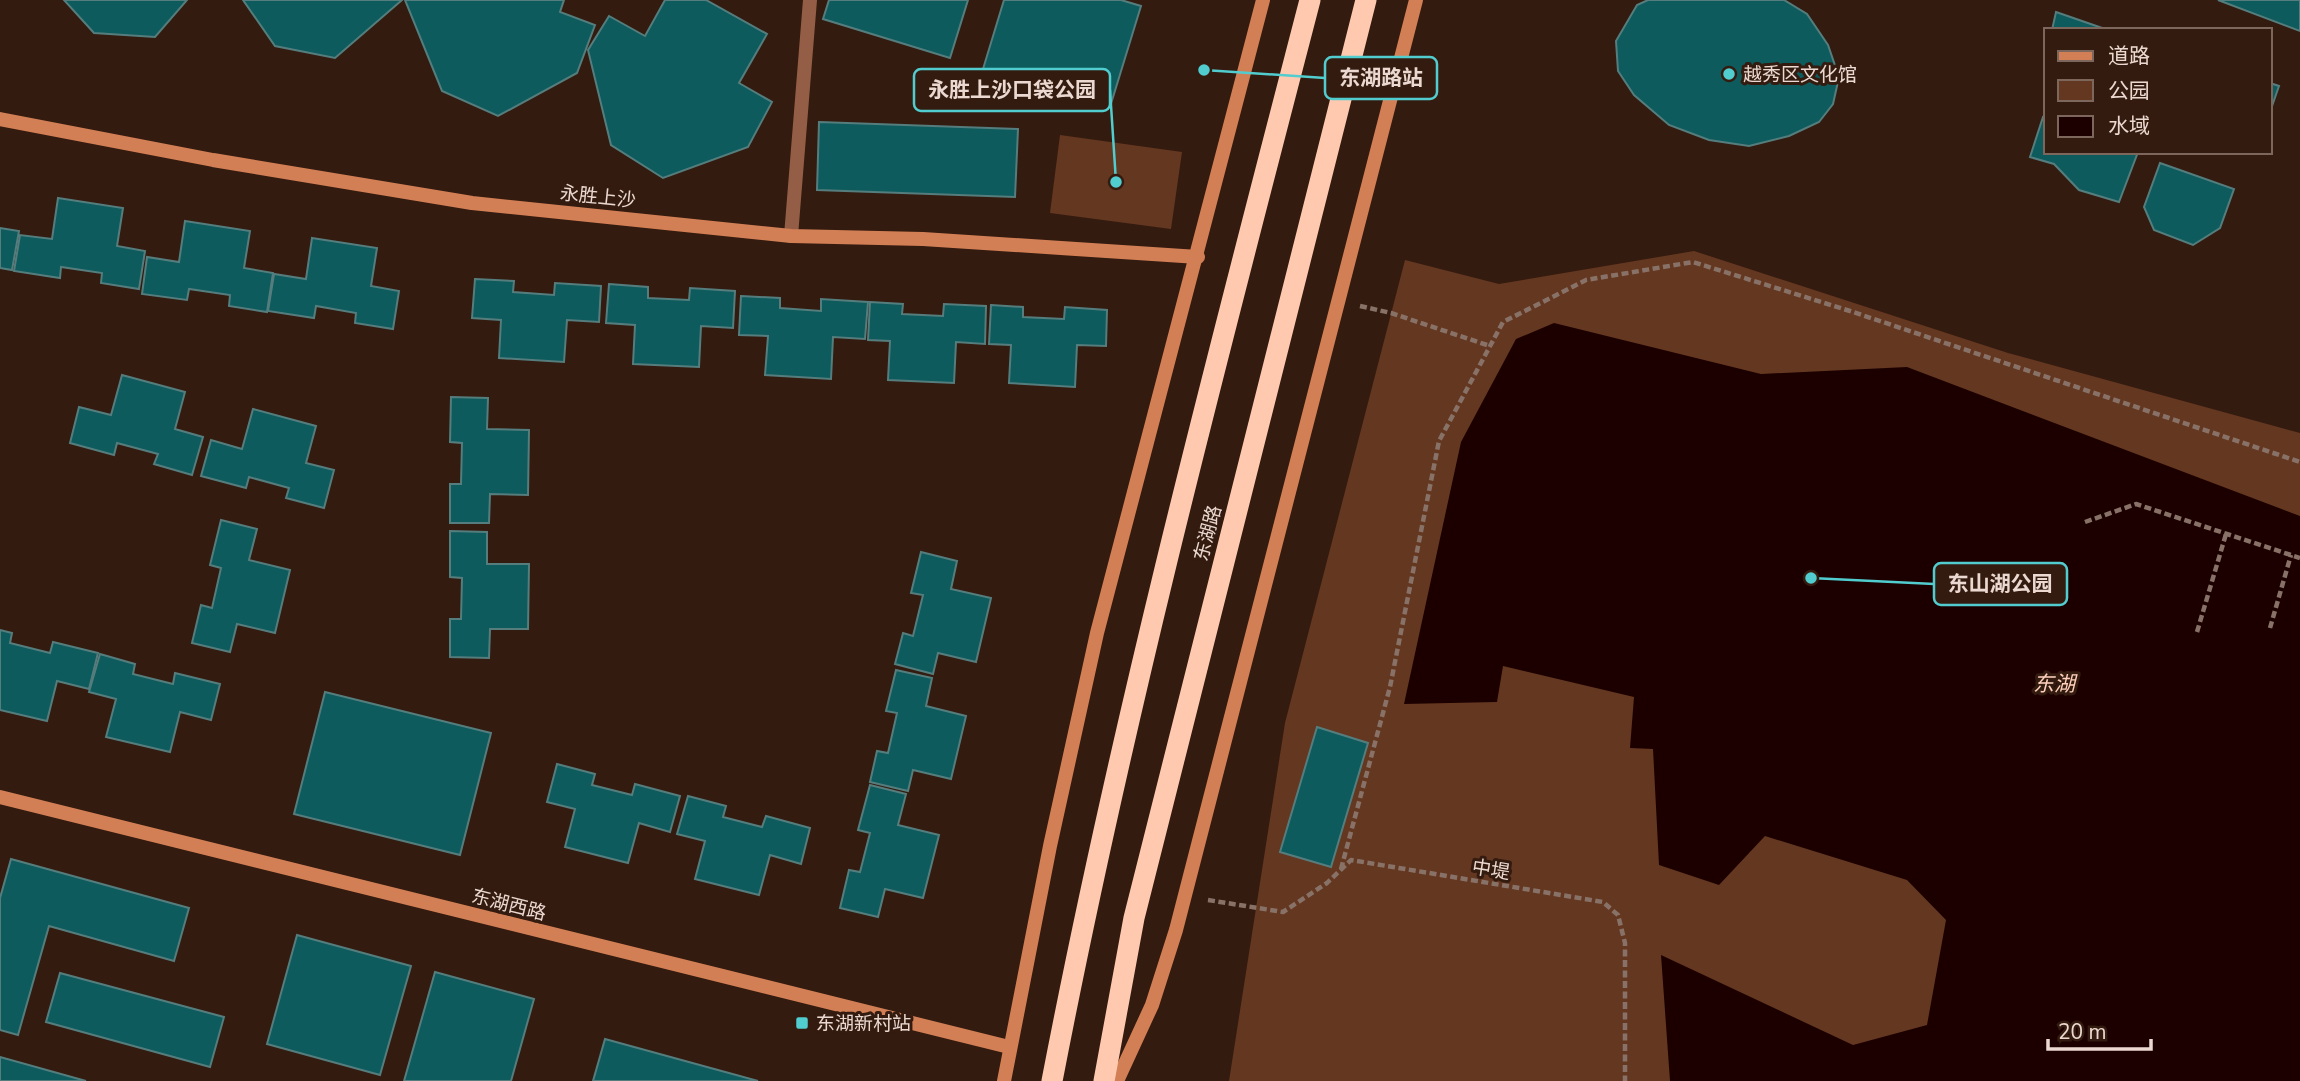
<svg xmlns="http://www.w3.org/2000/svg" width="2300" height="1081" viewBox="0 0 2300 1081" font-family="'Nunito Sans','Noto Sans SC',sans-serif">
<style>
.green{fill:#643721}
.water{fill:#1c0000}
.building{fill:#0d5b5d;stroke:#557d7d;stroke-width:2}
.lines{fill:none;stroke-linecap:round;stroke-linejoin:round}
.path{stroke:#887268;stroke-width:4.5;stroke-dasharray:7 3.5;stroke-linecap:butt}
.street{stroke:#935e45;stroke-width:14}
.secondary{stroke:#d37f55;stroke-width:14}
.highway{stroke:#ffc9b0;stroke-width:21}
.poi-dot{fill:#52cdcf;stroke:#341b0f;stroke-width:2.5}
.labels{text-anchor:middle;stroke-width:6;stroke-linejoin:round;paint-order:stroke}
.poi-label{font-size:19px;fill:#ebd9d1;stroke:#341b0f;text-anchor:start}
.street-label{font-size:19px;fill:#ebd9d1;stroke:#341b0f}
.water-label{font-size:21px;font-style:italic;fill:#fdd0bb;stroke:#341b0f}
.leader{fill:none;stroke:#52cdcf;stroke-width:2.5}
.callout-dot{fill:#52cdcf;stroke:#341b0f;stroke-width:2.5}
.callout{fill:#341b0f;stroke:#52cdcf;stroke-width:2.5}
.callout-label{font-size:21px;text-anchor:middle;font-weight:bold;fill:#ebd9d1}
</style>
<rect width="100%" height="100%" fill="#341b0f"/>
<g class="green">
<path d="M1060,135L1182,152L1171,229L1050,213Z"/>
<path d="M1694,251L2008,353L2300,433V1081H1229L1285,723L1405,260L1499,284Z"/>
</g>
<path class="water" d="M1554,323L1761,374L1907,367L2300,516V1081H1670L1661,955L1853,1045L1927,1025L1946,920L1907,880L1765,836L1719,885L1659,865L1653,749L1630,748L1634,697L1503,666L1497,702L1404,704L1461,442L1516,339Z"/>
<g class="building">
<path d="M64,0H187L155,37L94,33Z"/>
<path d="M243,0H402L335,58L275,46Z"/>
<path d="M405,0H564L560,12L595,25L577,73L498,116L442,91Z"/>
<path d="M665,0H706L767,34L739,83L772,102L748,147L663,178L611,145L588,50L609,16L645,36Z"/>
<path d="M829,0H968L950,58L823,19Z"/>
<path d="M1004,0H1121L1141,6L1110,107L983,69Z"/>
<path d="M1648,0H1784L1807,14L1828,45L1839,77L1833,104L1819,122L1789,136L1749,146L1709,140L1669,125L1634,95L1618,71L1616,41L1637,5Z"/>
<path d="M2218,0H2300V31Z"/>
<path d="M2056,12L2108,30H2052Z"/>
<path d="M2270,83L2279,86L2270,112Z"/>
<path d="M2043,117L2046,118V152H2138L2119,202L2079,190L2054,164L2030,157Z"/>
<path d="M819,122L1018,129L1015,197L817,190Z"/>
<path d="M2160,163L2234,189L2220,228L2193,245L2154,230L2144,207Z"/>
<path d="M58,198L123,208L117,246L145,251L139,289L101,283L102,273L61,267L60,278L14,271L20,235L52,239Z"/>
<path d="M185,221L250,231L244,268L273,273L267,312L229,306L230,295L189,289L187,300L142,294L147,257L179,262Z"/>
<path d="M0,228L19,231L12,270L0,268Z"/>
<path d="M312,238L377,248L371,286L399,291L393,329L355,323L356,313L316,306L314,318L268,311L274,274L306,279Z"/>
<path d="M475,279L514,281L513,292L554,295L555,283L601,286L599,322L567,320L564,362L499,358L501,320L472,318Z"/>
<path d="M609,284L648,287V298L689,300L690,288L735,291L733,328L701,326L699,367L633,364L635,325L606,323Z"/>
<path d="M741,296L780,298V308L821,311V299L868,302L865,339L833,337L831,379L765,375L768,336L739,335Z"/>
<path d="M870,302L903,304L902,314L943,316L944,304L986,306L985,344L956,342L954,383L888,380L890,341L868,340Z"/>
<path d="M991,305L1023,307V317L1064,319L1065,307L1107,310L1106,346L1077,345L1075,387L1009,383L1011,345L989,344Z"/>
<path d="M122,375L185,392L175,429L203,437L192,475L154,464L158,454L117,443L114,455L70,443L79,407L111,415Z"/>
<path d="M451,397L488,398L487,429L529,430L528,495L490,494L489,523H450V484H461L462,443L450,442Z"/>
<path d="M253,409L316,426L306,463L334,470L324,508L286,498L289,488L249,477L246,488L201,476L211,440L242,449Z"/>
<path d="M221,520L257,529L249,560L290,570L275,633L237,624L230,652L192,643L201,605L212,608L221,568L210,565Z"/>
<path d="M450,531L487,532V564H529L528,629H490L489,658L450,657V619H461L462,578L450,577Z"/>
<path d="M921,552L957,561L951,589L991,598L976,662L938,653L933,674L895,664L903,633L913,636L923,595L911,593Z"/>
<path d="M0,630L12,633L10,643L50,653L53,642L98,653L89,689L57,681L47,721L0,710Z"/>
<path d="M100,654L135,664L133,674L173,684L175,673L220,684L211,720L180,712L170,752L106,737L116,699L89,692Z"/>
<path d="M896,670L932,678L926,706L966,716L951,779L913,770L908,791L870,782L877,751L888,753L897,713L886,711Z"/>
<path d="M325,692L491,733L460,855L294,814Z"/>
<path d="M1317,727L1368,743L1331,867L1280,852Z"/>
<path d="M557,764L595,774L592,785L632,795L635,784L680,796L670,832L639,823L628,863L565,847L575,809L547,802Z"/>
<path d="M870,785L906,794L898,825L939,835L923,898L885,889L878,917L840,908L849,870L860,872L870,833L858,830Z"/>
<path d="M688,796L726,806L723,817L762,827L766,816L810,828L801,864L770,855L759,895L695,879L705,841L677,834Z"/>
<path d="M11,859L189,908L174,961L49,926L18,1035L0,1030V898Z"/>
<path d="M297,935L411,966L380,1075L267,1044Z"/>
<path d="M435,972L534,999L511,1081H404Z"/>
<path d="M60,973L224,1017L210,1067L46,1022Z"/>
<path d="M605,1039L758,1081H593Z"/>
<path d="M0,1057L86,1081H0Z"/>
</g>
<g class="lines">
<g class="path">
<path d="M1360,306L1391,313L1490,346"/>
<path d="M2085,522L2136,504L2300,558"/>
<path d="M2270,628L2291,555"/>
<path d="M2197,632L2226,534"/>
<path d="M1341,869L1390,687L1439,441L1503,322L1586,280L1693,262L1850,311L2300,462"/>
<path d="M1208,900L1283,912L1327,883L1351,860L1603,902L1618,915L1625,943V1081"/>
</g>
<path class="street" d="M791,236L810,0"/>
<g class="secondary">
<path d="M0,119L213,160L472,203L791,236L923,239L1198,257"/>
<path d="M0,797L1009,1047"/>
<path d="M1004,1081L1050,846L1097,633L1263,0"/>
<path d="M1117,1081L1152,1005L1176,930L1416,0"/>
</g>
<g class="highway">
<path d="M1052,1081C1122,718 1217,358 1310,0"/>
<path d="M1104,1081L1134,918L1366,0"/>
</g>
</g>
<g class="poi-dot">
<circle cx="1729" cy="74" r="7"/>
<rect x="795" y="1016" width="14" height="14" rx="3.5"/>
</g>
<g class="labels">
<g class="poi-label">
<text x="1743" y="81">越秀区文化馆</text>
<text x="816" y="1030">东湖新村站</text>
</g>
<g class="street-label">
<text transform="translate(598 196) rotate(6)" y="7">永胜上沙</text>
<text transform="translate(1207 533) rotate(-75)" y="7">东湖路</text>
<text transform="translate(1491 869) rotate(9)" y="7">中堤</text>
<text transform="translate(509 904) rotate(14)" y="7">东湖西路</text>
</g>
<g class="water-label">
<text x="2054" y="691">东湖</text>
</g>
</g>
<path class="leader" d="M1204 70L1325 78M1116 182L1110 90M1811 578L1934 584"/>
<g class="callout-dot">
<circle cx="1204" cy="70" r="7"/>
<circle cx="1116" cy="182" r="7"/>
<circle cx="1811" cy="578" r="7"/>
</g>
<g class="callout">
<rect x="1325" y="57" width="112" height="42" rx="7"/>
<rect x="914" y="69" width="196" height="42" rx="7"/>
<rect x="1934" y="563" width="133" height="42" rx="7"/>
</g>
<g class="callout-label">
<text x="1381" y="85">东湖路站</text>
<text x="1012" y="97">永胜上沙口袋公园</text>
<text x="2000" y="591">东山湖公园</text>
</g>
<rect x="2044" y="28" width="228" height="126" fill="#341b0f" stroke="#7d675d" stroke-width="2"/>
<rect x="2058" y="51" width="35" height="10" fill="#d37f55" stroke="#7d675d" stroke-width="2"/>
<text x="2108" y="63" font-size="21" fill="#ebd9d1">道路</text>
<rect x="2058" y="80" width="35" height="21" fill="#643721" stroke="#7d675d" stroke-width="2"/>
<text x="2108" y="98" font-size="21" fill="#ebd9d1">公园</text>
<rect x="2058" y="116" width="35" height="21" fill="#1c0000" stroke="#7d675d" stroke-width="2"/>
<text x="2108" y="133" font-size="21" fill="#ebd9d1">水域</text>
<path d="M2048 1039v10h103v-10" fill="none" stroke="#ebd9d1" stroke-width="3.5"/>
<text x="2058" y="1039" font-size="21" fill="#ebd9d1" stroke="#341b0f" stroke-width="5" paint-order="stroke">20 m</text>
</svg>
